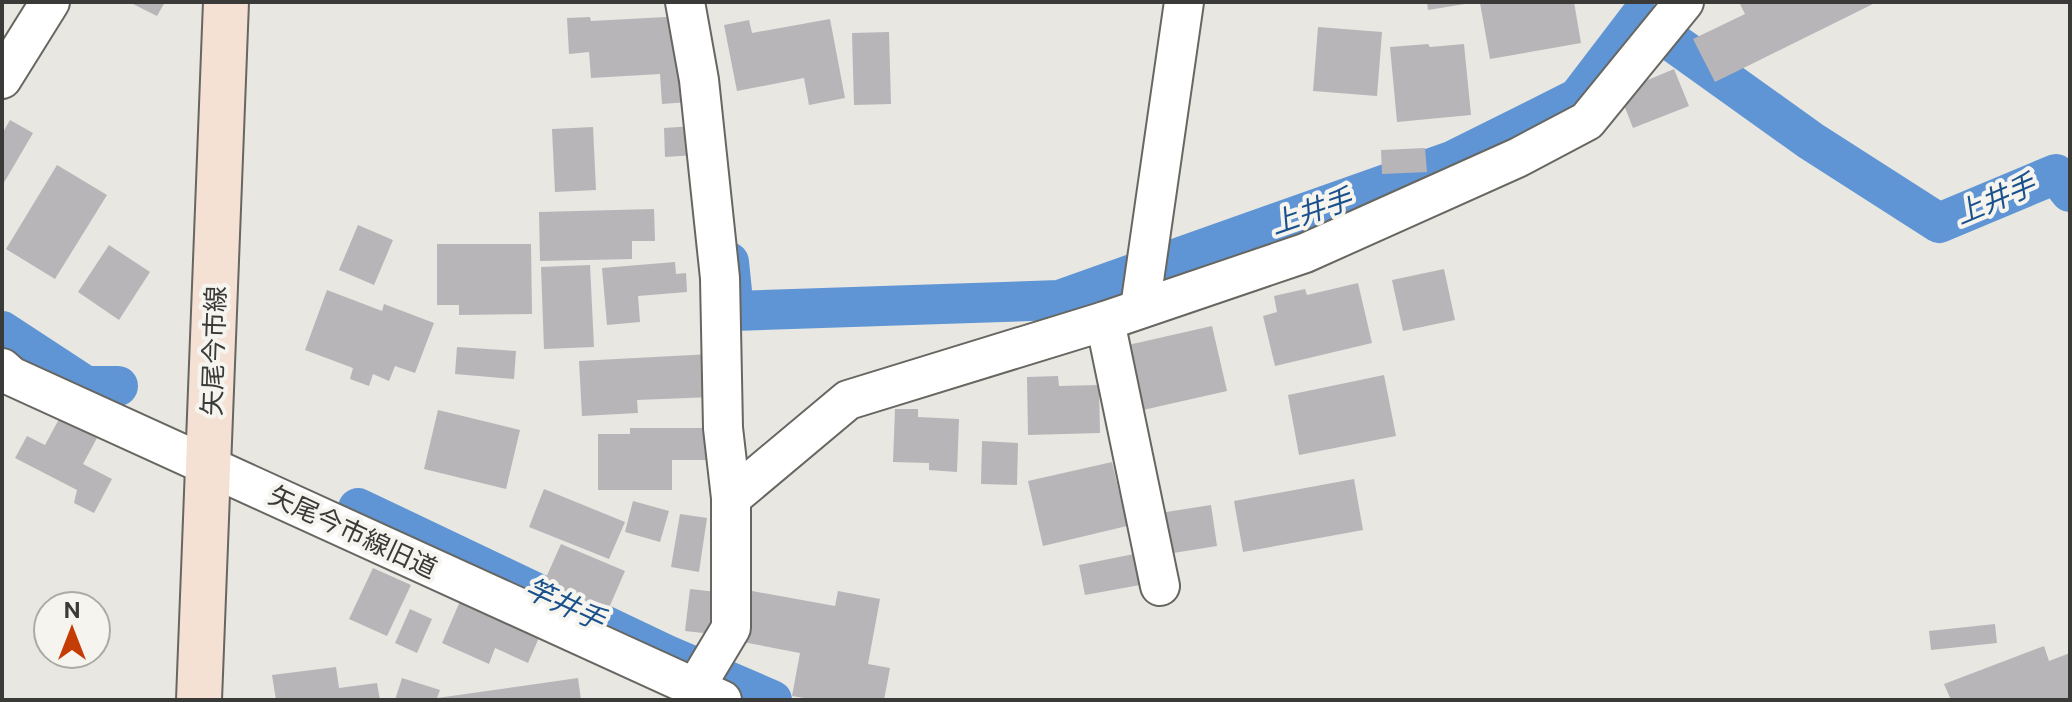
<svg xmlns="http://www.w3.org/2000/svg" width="2072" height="702" viewBox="0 0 2072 702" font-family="'Public Sans','Noto Sans JP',sans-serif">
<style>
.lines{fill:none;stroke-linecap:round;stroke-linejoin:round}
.canal{stroke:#5f95d4;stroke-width:40}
.building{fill:#b8b5b8}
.minor-casing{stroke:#676661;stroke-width:42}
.secondary-casing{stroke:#676661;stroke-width:48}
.minor{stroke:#fff;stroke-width:38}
.secondary{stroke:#f5e0d4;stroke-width:44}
.labels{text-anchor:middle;stroke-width:8;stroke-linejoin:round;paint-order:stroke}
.street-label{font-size:26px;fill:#3a3a38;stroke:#f6f4ef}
.water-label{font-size:28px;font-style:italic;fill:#1a518c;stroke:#f6f4ef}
</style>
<rect width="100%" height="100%" fill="#e8e7e2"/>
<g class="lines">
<g class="canal">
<path d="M729,262L734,311L1059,300L1454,160L1578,98L1639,18L1811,141L1939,223L2056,174L2070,192"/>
<path d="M2,331L86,386H118"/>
<path d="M358,508L665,654L772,700"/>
</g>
</g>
<g class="building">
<path d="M129,2H165L157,16Z"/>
<path d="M1427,2H1465V4L1428,10Z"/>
<path d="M1574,2L1581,43L1490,59L1480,3Z"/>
<path d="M1739,2H1877L1715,82L1693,39L1745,14Z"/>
<path d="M684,16L689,102L662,104L660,74L591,78L589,52L569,54L567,18L590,17L591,21Z"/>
<path d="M830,19L845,98L809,105L804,78L737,91L724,25L749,20L752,33Z"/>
<path d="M1318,27L1382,32L1377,96L1313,91Z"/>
<path d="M889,32L891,104L854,105L852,33Z"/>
<path d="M1428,44L1430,47L1464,44L1471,115L1397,122L1390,47Z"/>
<path d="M1674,69L1689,106L1633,128L1619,92Z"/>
<path d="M10,120L33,133L2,186V134Z"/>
<path d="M694,126L696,155L665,157L664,128Z"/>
<path d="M593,127L596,190L555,192L552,129Z"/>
<path d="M1425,148L1427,172L1382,174L1381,150Z"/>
<path d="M57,165L107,195L55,279L6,249Z"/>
<path d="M654,209L655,241H632V259L540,261L539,212Z"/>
<path d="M358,225L393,240L374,285L339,270Z"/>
<path d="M437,244H531L532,314L459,315V305H437Z"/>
<path d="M109,245L150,272L119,320L78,292Z"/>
<path d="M675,262L676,274L686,273L687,292L638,296L640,322L607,325L602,268Z"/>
<path d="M590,265L594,347L544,349L541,267Z"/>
<path d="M1444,269L1455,320L1403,331L1392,280Z"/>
<path d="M1358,283L1372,343L1275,366L1263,316L1277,312L1274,296L1305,289L1307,295Z"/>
<path d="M327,290L382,311L384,304L434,323L415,373L395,366L389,381L373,374L369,386L350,379L353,368L305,350Z"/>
<path d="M1212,326L1227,391L1143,410L1128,345Z"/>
<path d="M457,347L516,351L514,379L455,374Z"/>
<path d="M711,354L713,397L637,400L638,413L582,416L579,361Z"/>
<path d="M1384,375L1396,436L1299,455L1288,395Z"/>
<path d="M1058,376L1059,386L1099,385L1100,433L1028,435L1027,377Z"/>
<path d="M895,409H918V417L959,419L957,472L929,470V463L893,462Z"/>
<path d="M438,410L520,430L506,489L424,469Z"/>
<path d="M59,419L97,438L83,464L112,479L94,513L74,503L77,490L15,458L27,436L45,445Z"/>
<path d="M630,428H712V460H672V490H598V434H630Z"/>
<path d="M982,441L1018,443L1017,485L981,484Z"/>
<path d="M1112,462L1127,526L1043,546L1028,481Z"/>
<path d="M1354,479L1363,530L1243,552L1234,501Z"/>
<path d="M544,489L625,522L609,559L529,527Z"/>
<path d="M633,501L669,511L660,542L625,532Z"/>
<path d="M1211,505L1217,546L1167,554L1160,513Z"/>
<path d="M680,514L707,518L699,572L671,567Z"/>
<path d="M561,544L625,571L605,617L541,589Z"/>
<path d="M1134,554L1140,585L1085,595L1079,565Z"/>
<path d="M373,568L411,585L387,636L349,619Z"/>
<path d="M690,589L717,592L712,634L685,631Z"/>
<path d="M752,591L835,606L838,591L880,599L868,664L890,668L884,700H815L792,696L800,653L743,642Z"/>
<path d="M461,599L541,633L528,663L495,648L489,664L442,643Z"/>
<path d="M410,609L432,619L417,653L395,643Z"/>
<path d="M1995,624L1997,643L1931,650L1929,631Z"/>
<path d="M2044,646L2049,661L2070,653V700H1951L1944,684Z"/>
<path d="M336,667L339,688L377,683L380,700H276L272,675Z"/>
<path d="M402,678L440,690L437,698L578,678L581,700H395Z"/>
</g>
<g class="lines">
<g class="minor-casing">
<g id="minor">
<path d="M685,2L699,80L720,278L723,428L731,498V628L695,688L693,700"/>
<path d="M2,79L50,2"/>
<path d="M1140,308L1184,2"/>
<path d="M1105,321L1160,586"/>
<path d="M2,368L11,376L722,700"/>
<path d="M731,498L848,400L1105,321L1305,253L1519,157L1587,121L1684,2"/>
</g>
</g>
<g class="secondary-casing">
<path id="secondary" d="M199,700L226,2"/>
</g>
<use href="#minor" class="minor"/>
<use href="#secondary" class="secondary"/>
</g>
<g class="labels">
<g class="street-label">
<text transform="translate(214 351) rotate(-88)" y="9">矢尾今市線</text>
<text transform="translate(353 532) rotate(25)" y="9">矢尾今市線旧道</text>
</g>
<g class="water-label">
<text transform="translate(1995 199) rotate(-23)" y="10">上井手</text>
<text transform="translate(1311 211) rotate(-19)" y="10">上井手</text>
<text transform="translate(565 604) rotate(25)" y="10">竿井手</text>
</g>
</g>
<rect width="2072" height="702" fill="none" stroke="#3a3a38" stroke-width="8"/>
<g transform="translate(72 630)"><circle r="38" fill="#f6f4ef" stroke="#abaaa6" stroke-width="2"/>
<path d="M0-6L14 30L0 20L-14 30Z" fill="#c43c06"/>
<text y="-12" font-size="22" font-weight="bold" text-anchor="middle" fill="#3a3a38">N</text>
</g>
</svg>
